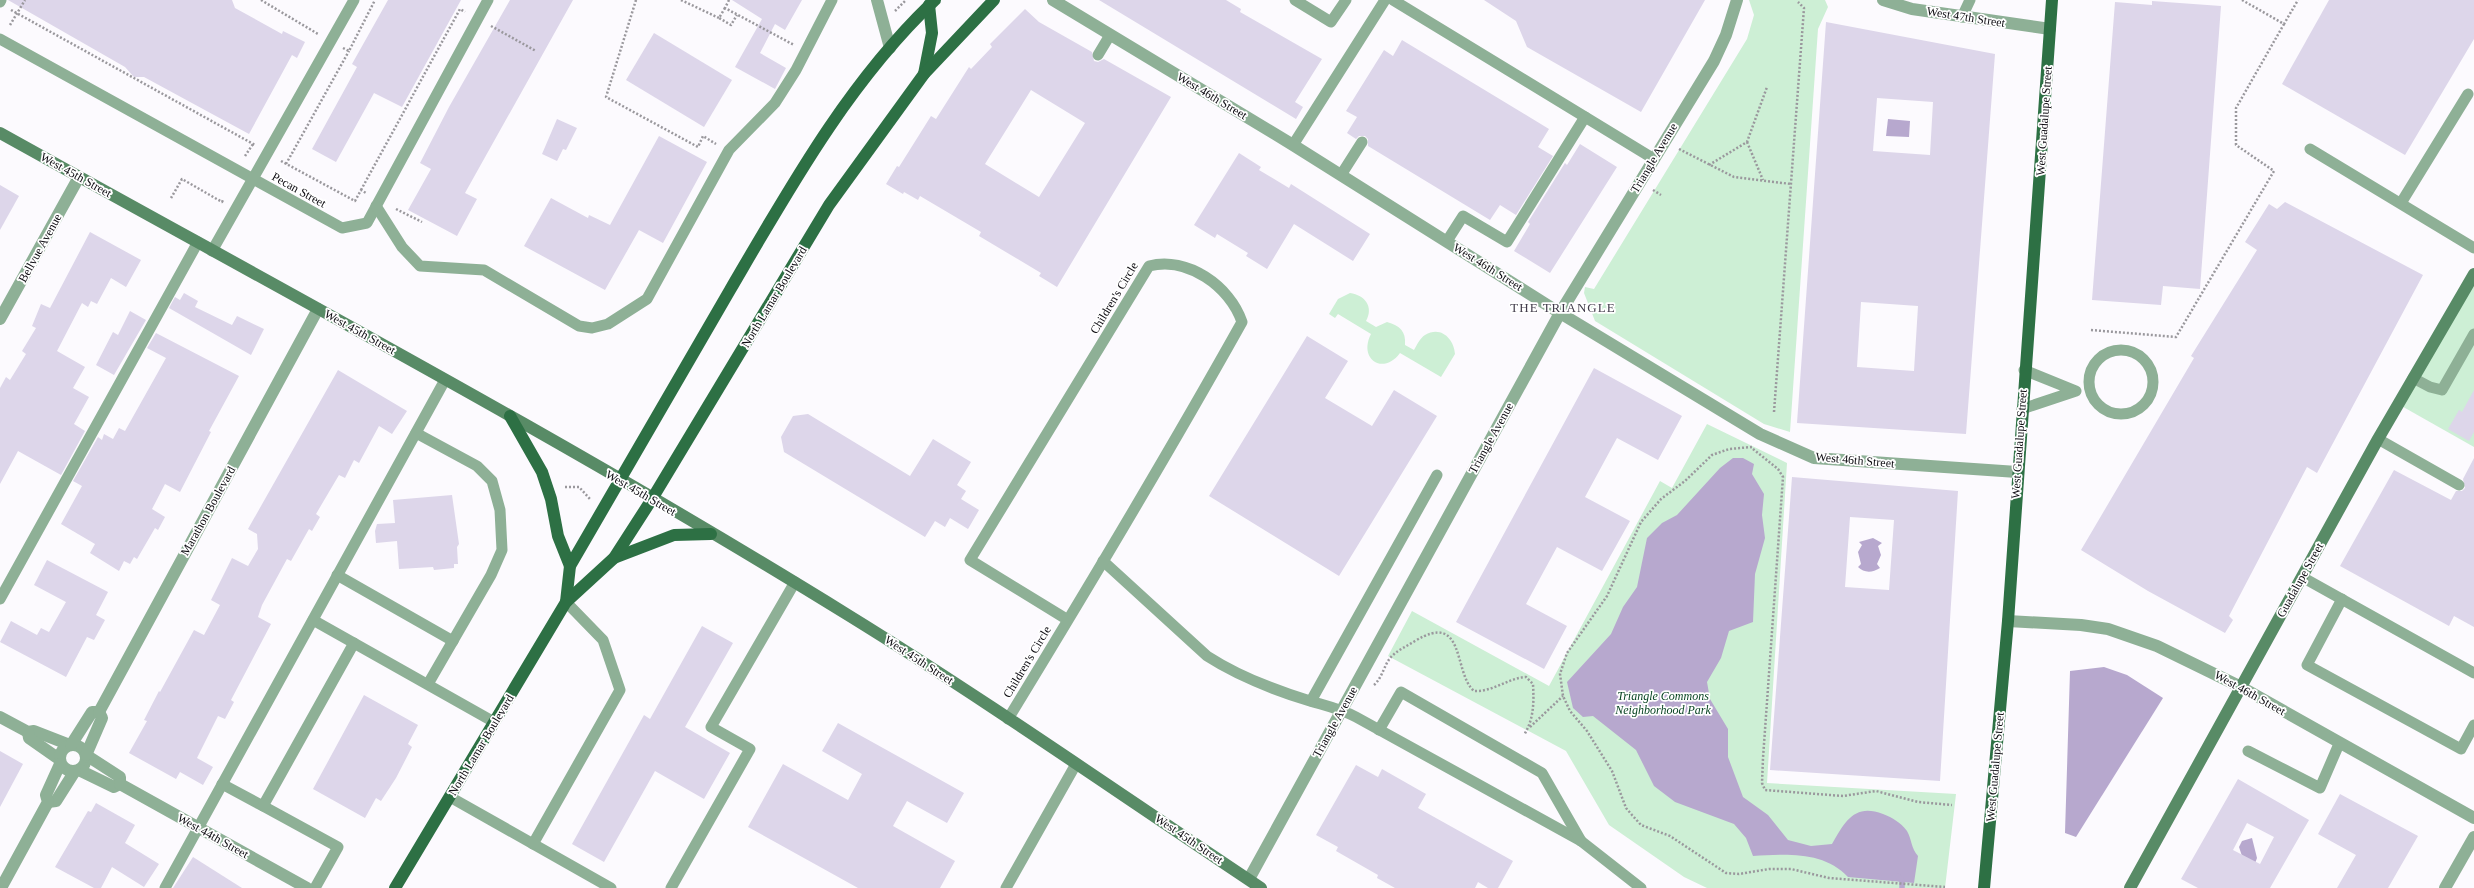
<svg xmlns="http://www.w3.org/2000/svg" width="2474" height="888" viewBox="0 0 2474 888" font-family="Georgia,serif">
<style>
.green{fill:#cdefd5}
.water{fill:#b7a8ce}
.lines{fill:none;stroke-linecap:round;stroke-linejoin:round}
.stream{stroke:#b7a8ce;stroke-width:5.5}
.building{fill:#ddd6ea;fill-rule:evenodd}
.path{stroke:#9a989d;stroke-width:2.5;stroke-dasharray:2 2;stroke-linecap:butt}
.lane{stroke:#8eb096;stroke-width:11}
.street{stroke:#8eb096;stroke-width:12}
.secondary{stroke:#588b66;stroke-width:12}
.primary{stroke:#2d7044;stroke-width:12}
.labels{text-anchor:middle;stroke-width:3.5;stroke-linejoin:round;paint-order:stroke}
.street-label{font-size:12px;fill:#0c0a10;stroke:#fff}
.park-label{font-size:12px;font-style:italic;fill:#003f1c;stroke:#fff}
.neighbourhood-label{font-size:13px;letter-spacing:1px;fill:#413b4a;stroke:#fff}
</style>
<rect width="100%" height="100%" fill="#fcfafe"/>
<g class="green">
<path d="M1749,0H1825L1828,7L1818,29L1790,432L1764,424L1595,321L1584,293L1585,287L1594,289L1747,39L1754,15Z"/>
<path d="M2474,274V447L2398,404Z"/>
<path d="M1350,293C1365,295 1374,307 1366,321L1376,327L1387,322C1400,326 1406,331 1405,345L1414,350C1417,345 1420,338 1425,335C1441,325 1454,339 1455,354L1441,377L1400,353C1383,376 1358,359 1371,334L1338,314L1335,318L1329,314L1338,299Z"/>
<path d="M1707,424L1787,463L1767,783L1956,794L1945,888H1707L1684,877L1609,825L1566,751L1388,656L1412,611L1549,686L1660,481L1672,488Z"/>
</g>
<g class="water">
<path d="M1888,119L1910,121L1909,137L1886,136Z"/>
<path d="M1733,458H1743L1754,464L1752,474L1764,494L1762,515L1765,538L1755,574L1753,622L1729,631L1721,658L1707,682L1710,699L1728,729V757L1743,797L1768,815L1788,840L1811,846L1832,844C1845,821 1855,803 1883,814C1893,818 1900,822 1907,831C1912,840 1911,848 1918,856L1914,883L1848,877C1824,851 1786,854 1753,856L1746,838L1734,824L1675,802L1654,786L1636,750L1593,716L1583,717L1573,708L1567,682L1611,634L1623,607L1637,587L1647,538L1662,523L1677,515L1720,468Z"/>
<path d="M1873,538L1882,543L1878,546L1881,555L1877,564L1880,568C1872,573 1864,573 1858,567L1861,564L1858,552L1862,545L1859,542Z"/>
<path d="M2104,667L2127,675L2163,698L2076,837L2065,833L2070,671Z"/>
<path d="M2252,838L2257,858L2254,866L2246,868L2239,847L2242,841Z"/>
</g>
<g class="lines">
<path class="stream" d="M1898,876L1902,881V888"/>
</g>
<g class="building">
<path d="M8,0H232L235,8L282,34L283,31L305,42L297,58L292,55L249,134L144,77H134L125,67Z"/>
<path d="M388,0H461L402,107L374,93L336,162L312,149L357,67L352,64Z"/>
<path d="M510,0H573L465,193L477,199L457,236L408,210L431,169L420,163L449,107Z"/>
<path d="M732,0H802L785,30L775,24L760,53L786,68L775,89L735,67L762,19Z"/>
<path d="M1099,0H1226L1241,9L1240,12L1322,59L1295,102L1303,107L1296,119Z"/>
<path d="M1484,0H1705L1641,112L1527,47L1516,21Z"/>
<path d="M2329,0H2474V39L2405,155L2282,84Z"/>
<path d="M2152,1L2221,6L2200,289L2163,286L2161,305L2092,300L2115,2L2152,5Z"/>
<path d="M1025,9L1039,22L1092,52L1094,61L1098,62L1104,59L1171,97L1057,287L1039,276L1041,273L979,236L981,232L920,196L918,200L904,192L903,194L886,184L897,166L899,167L931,116L936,119L969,67L971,69L992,47L990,44ZM1031,90L1085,123L1039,197L985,164Z"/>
<path d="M1826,22L1995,54L1966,434L1797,423ZM1877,98L1933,102L1930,155L1873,151ZM1861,302L1918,306L1914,371L1857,367Z"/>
<path d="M654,33L732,80L704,127L626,80Z"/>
<path d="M1402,40L1549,129L1538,147L1553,156L1516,215L1500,205L1490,220L1368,146V139L1365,136H1359L1356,139L1347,133L1357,117L1346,111L1384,50L1393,56Z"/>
<path d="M557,119L577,128L566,150L563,149L557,161L542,154Z"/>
<path d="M659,136L707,162L663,243L639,230L605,290L524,246L551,198L588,218L589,215L610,225Z"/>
<path d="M1580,144L1617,167L1550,273L1514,251L1530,224L1528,222L1565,163L1567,165Z"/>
<path d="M1239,153L1261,167L1259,170L1289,188L1291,184L1370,234L1353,261L1294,224L1267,269L1246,256L1248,253L1217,234L1215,238L1194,225Z"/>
<path d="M0,185L19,196L0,230Z"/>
<path d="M2285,202L2423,275L2317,473L2307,467L2229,616L2233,620L2225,633L2148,591L2081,550L2194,358L2191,356L2257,250L2245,242L2269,204L2277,209Z"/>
<path d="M90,232L141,260L126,287L111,278L97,304L91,301L88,307L82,303L57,351L85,367L73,388L89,397L74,424L85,431L61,475L18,451L0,484V388L6,377L10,380L26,354L22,351L36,328L32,326L41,304L50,308Z"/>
<path d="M184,293L198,301L195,307L232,325L237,316L264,329L251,355L169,308L175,297L180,300Z"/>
<path d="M130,311L146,320L114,375L96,365L113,332L118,335Z"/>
<path d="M156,333L239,376L209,431L211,432L180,492L165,484L152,509L165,517L158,530L155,528L137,559L134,557L130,564L124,561L119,571L90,553L95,544L61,524L82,486L73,481L98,437L102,440L104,434L113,439L119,428L125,431L166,358L147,348Z"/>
<path d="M1307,336L1348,361L1325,398L1372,426L1394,390L1437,416L1339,576L1209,496Z"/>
<path d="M1594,368L1682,416L1658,460L1617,438L1585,497L1630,521L1602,571L1557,547L1526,604L1567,626L1544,669L1456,622Z"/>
<path d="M338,370L407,411L392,434L379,426L359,463L354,460L345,478L339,475L316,514L320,517L312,531L309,529L291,561L287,559L262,605L258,617L271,624L231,700L234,702L225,719L218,716L197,758L213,767L203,785L180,772L176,779L129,753L147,721L144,720L159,691L160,692L194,630L204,635L220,605L211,600L232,558L248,566L258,549L257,534L248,529Z"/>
<path d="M2474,390V432L2469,441L2448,429L2459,410L2462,412Z"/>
<path d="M808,414L910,476L933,439L971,462L957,485L966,491L961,499L979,510L968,529L950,518L945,527L935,521L925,537L784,452L781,437L793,416Z"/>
<path d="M2474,458V627L2454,616L2449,626L2340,566L2394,470L2451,500L2456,491H2462L2465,488L2463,479Z"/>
<path d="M1792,477L1958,491L1940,781L1770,770ZM1850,517L1894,520L1889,590L1845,587Z"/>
<path d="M452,495L459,544L457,547L458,564H454V568L434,570L433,567L399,569L397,541L376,543L375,531L377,524L395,523L393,500Z"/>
<path d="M47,560L108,592L96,615L105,620L94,640L87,637L66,677L0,642L11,621L37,635L41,628L49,632L66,602L34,585Z"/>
<path d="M702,626L733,643L685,727L730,753L704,799L655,771L604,862L572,844L644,715L650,719Z"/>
<path d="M364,695L418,725L408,744L412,747L396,778L381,801L376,798L365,818L313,789Z"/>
<path d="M838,723L964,793L947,823L907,801L893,826L955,861L940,888H858L748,827L783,764L848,800L862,774L822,751Z"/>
<path d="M0,751L23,764L0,807Z"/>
<path d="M1356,765L1378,777L1382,769L1426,794L1418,808L1513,861L1498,888H1488L1478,882L1475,888H1395L1377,878L1378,875L1336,851L1338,847L1316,835Z"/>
<path d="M2238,779L2309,820L2270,888H2198L2181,879ZM2247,823L2274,837L2260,864L2233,850Z"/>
<path d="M2340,794L2418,836L2388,888H2337L2356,855L2318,834Z"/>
<path d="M96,803L135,825L125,843L159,864L144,887L112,867L101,888H94L55,867L88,811L91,812Z"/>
<path d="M193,857L242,888H173Z"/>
</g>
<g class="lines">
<g class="path">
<path d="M261,0L318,34"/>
<path d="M636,0L606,97L698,147L703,136L716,144"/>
<path d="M681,0L719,18"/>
<path d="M729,0L725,8L794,45"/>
<path d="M2242,0L2284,24L2298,0"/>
<path d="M725,8L719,18L731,25L737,15"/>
<path d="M11,10L255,145"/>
<path d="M895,11L906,0"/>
<path d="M10,25L25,0"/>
<path d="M491,26L536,51"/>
<path d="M343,48L349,51L375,0"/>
<path d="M1747,142L1763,180"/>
<path d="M1679,149L1734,177L1791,184"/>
<path d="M245,156L253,144"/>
<path d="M281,161L355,201L361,190L366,193"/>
<path d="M286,164L349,51"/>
<path d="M1709,165L1747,142L1767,87"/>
<path d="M361,190L460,9L465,12"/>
<path d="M1653,190L1661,195"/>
<path d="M171,198L182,179L222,202L223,200"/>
<path d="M396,209L422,222"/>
<path d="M2091,330L2176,337L2274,171L2236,145V108L2284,24"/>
<path d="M1774,412L1804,8L1798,2"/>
<path d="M1752,447L1729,449L1712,455L1685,481L1661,499L1641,522L1607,596L1567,653L1560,674L1563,696L1570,711L1587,731L1612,771L1626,808L1632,815L1641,825L1670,836L1726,873L1739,874L1769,869H1791L1829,878L1945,887"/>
<path d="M1753,449L1778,469L1783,477L1763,758L1762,783L1765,790L1843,796L1876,791L1918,802L1952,805"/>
<path d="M565,487H579L590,499"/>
<path d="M1374,685C1383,677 1384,664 1392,656C1398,650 1407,646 1415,641C1466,610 1453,673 1474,691C1493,692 1508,678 1526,677L1533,684C1534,702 1534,719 1524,735"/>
<path d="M1530,727L1563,696"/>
</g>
<g class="lane">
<path d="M1295,0L1331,22L1346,0"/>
<path d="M1393,0L1654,159"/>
<path d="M0,2L1,0"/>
<path d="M1962,17L1970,0"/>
<path d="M0,39L342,228L367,223L488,0"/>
<path d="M1098,55L1110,35"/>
<path d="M1293,145L1385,0"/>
<path d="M2310,149L2474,248"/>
<path d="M1341,175L1362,142"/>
<path d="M2401,203L2468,94"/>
<path d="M376,206L402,247L420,266L484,270L579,326L592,328L608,324L647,299L729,150L775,103L796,70L832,0"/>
<path d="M1447,241L1463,216L1507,242L1585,117"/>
<path d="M212,251L354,0"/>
<circle cx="2121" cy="382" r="32"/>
<path d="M2413,378L2430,387L2442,390L2474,334"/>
<path d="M2022,409L2076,391L2024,370"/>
<path d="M416,433L477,466L492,481L500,510L502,550L491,575L428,684"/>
<path d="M2378,439L2459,485"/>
<path d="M1103,561L1207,656C1238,676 1274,690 1310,701C1327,706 1341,709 1356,717L1581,841L1641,888"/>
<path d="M337,575L453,641"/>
<path d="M2302,577L2474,673"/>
<path d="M0,599L198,242"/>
<path d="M2342,599L2307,665L2461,749L2474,725"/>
<path d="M313,620L494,722"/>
<path d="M1311,701L1437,475"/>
<path d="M1008,719C1088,588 1167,456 1242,322C1230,286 1187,256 1149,266L970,560L1068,620"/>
<path d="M1379,730L1401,692L1542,773L1581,841"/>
<path d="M2248,751L2320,788L2339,744"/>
<path d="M222,784L263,806"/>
<path d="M450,797L611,888"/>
<path d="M533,844L620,690L603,640L566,602"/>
<path d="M165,888L445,380"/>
<path d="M315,888L338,847L263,806L354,643"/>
<path d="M671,888L750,749L711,727L795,582"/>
<path d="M1006,888L1076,764"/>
</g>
<g class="street">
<path d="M877,0L890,48"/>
<path d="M1053,0L1293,145L1560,313L1760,434L1814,458L2017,472"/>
<path d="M1883,0L1912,9L2050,29"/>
<path d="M0,319L79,177"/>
<path d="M2008,621L2081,625L2108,629L2157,646L2241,687L2474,818"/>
<path d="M99,712L318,309"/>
<path d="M0,717L28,732L34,731L70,745"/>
<path d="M28,732L29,738L59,759"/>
<circle cx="73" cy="758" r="13"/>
<path d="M71,745L92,712H99"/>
<path d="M86,755L120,777V784"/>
<path d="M86,755L102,718L99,712"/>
<path d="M79,770L114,787L120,784"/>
<path d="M120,784L307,888"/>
<path d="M48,802L56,801L75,771"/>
<path d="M1249,879L1560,313L1714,61L1726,35L1737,0"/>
<path d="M1,888L48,802L46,795L60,764"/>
<path d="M2445,888L2474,837"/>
</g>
<g class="secondary">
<path d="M0,133C284,291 572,444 848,615C989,702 1124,797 1261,888"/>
<path d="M2130,888L2378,439L2474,274"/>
</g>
<g class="primary">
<path d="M924,74L932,33L929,5"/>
<path d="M510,416L542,472L551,499L558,536L570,566"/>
<path d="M614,558L674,535L711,534"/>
<path d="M566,602L570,566C624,474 677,382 730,290C789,189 849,81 935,0"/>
<path d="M395,888L566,602L614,558L652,499L829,205L924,74L994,0"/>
<path d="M1984,888L2008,621L2052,0"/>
</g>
</g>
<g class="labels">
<g class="street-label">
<text transform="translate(1966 17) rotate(9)" y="4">West 47th Street</text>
<text transform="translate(1212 96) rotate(31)" y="4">West 46th Street</text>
<text transform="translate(2044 121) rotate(-86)" y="4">West Guadalupe Street</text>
<text transform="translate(1654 158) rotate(-59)" y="4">Triangle Avenue</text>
<text transform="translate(76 175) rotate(29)" y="4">West 45th Street</text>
<text transform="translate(299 190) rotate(29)" y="4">Pecan Street</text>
<text transform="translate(40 248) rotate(-61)" y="4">Bellvue Avenue</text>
<text transform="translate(1488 267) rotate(32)" y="4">West 46th Street</text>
<text transform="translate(774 297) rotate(-59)" y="4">North Lamar Boulevard</text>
<text transform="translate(1114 298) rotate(-59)" y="4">Children's Circle</text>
<text transform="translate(360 332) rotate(29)" y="4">West 45th Street</text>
<text transform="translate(1491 438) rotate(-61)" y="4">Triangle Avenue</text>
<text transform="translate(2019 444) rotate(-86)" y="4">West Guadalupe Street</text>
<text transform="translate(1855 460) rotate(5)" y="4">West 46th Street</text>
<text transform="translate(641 493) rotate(30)" y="4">West 45th Street</text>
<text transform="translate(208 511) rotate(-61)" y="4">Marathon Boulevard</text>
<text transform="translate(2300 580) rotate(-61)" y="4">Guadalupe Street</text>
<text transform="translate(919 660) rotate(33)" y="4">West 45th Street</text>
<text transform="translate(1027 662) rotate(-59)" y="4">Children's Circle</text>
<text transform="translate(2250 693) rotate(29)" y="4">West 46th Street</text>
<text transform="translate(1335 722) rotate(-61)" y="4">Triangle Avenue</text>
<text transform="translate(481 745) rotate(-59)" y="4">North Lamar Boulevard</text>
<text transform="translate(1995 767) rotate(-85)" y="4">West Guadalupe Street</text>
<text transform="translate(213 836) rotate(29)" y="4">West 44th Street</text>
<text transform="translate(1189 839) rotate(34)" y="4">West 45th Street</text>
</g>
<g class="park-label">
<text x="1663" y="700">Triangle Commons<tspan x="1663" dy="14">Neighborhood Park</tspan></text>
</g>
<g class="neighbourhood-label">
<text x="1563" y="312">THE TRIANGLE</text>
</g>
</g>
</svg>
